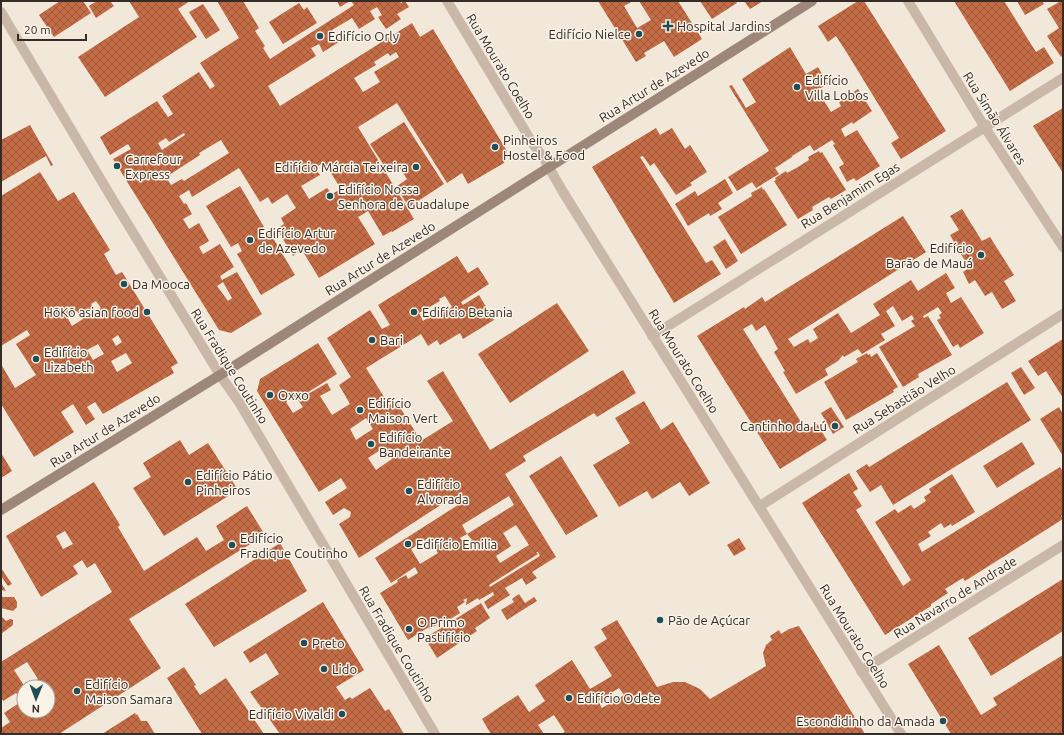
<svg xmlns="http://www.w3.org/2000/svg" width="1064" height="735" viewBox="0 0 1064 735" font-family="Ubuntu,sans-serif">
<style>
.building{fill:url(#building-cross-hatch);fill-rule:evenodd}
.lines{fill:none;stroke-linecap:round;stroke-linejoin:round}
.street{stroke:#c9b8a7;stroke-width:10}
.secondary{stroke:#9c8778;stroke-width:10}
.poi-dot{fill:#1e4e56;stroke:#f9f2e7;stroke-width:1.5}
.labels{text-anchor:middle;stroke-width:3;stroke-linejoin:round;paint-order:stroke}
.poi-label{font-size:13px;fill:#352c27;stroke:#f9f2e7;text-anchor:start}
.street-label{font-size:13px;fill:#352c27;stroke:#f9f2e7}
</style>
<defs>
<pattern id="building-cross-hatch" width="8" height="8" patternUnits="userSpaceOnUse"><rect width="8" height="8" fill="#c36c46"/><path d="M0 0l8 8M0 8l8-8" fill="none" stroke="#9f593a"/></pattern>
</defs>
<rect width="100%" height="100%" fill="#f1e8da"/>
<g class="building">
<path d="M60,1H83L91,13L54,37L39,15Z"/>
<path d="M97,1H110L114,6L96,18L89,6Z"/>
<path d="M129,1H190L178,9L197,37L105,97L78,57L139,17Z"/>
<path d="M217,1H243L259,28L255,31L265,46L263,48L270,59L354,5L351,1H399L401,3L405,1L409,7L397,14L401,19L386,29L378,17L382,15L377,7L370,11L375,19L359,29L352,18L332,30L339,42L323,52L319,44L311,48L316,56L268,86L280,106L412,23L420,37L433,29L507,151L504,163L468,184L462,173L447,183L397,103L358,127L414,219L392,232V231L383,236L368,211L358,217L375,244L319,278L302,250L293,256L277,229L284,224L281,218L296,208L287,194L272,204L268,197L260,202L239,168L192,197L189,190L179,196L184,204L186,203L192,214L183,219L189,229L199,223L209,241L199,247L203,254L220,244L234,267L220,276L222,280L237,272L262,314L231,333L219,330L113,159L131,149L128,144L110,155L100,137L157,101L168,117L173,114L162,96L199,72L210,89L215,86L200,63L239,38ZM396,52L399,57L374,72L380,82L363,92L354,78L376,65L374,62L388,53L390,56ZM184,133L185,135L162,150L158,143L166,138L169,142ZM221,140L229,153L184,181L182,179L171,185L166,177L200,155L199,153ZM324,162L341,189L332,194L327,188L309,199L301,186L320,175L315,168ZM223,282L232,298L228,301L217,286Z"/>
<path d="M337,1H350L340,7Z"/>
<path d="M598,1H633L624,6L637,28L651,20L639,1H678L702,39L674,57L664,41L644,53L646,56L636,62Z"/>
<path d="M700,1H736L737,3L712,19Z"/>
<path d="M744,1H763L750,9Z"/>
<path d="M858,1H864L946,131L901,159L891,143L899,138L847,53L836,36L828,42L818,26Z"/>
<path d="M954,1H1004L1036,52L1044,47L1054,63L1010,91Z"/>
<path d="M1017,1H1042L1044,4L1025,15Z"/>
<path d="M1061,1H1063V55L1061,57L1047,36L1059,28L1047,9Z"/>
<path d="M299,3L304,10L307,7L317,23L283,44L269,22Z"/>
<path d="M203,4L220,30L206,39L189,12Z"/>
<path d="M790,47L806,74L818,67L828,84L817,90L831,112L841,106L839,102L858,89L872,111L853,124L852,122L841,129L845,137L857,130L880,166L856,181L854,178L847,182L839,167L844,164L833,145L835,144L832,140L814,151L810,145L792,156V157L775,168L779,174L756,188L752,182L737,191L728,177L769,151L729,86L732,85L746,108L756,102L742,79Z"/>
<path d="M1063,108V173L1033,126Z"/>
<path d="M404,122L444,184L409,207L396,187L407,179L397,164L387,170L370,144Z"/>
<path d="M30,125L53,165L51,166L46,156L1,182V140Z"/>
<path d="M656,128L660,135L672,128L685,149L690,145L707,172L690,183L692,185L676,195L654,163L650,166L643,156L640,157L706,263L712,260L721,274L674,303L592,167Z"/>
<path d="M819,151L820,153L822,152L846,190L831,199L829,197L812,207L813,210L798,219L774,181L776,180L775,178L786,171L787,173L798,167L809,160L808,157Z"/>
<path d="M40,172L58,201L74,192L110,250L104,254L116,275L122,272L178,363L171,367L174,373L103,414L95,402L87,407L95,419L86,425L73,404L61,412L74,432L34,457L1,404V364L15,388L36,375L16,344L30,335L27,330L1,346V196ZM96,301L101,308L95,311L91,304ZM77,311L83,319L72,326L67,317ZM118,335L122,342L116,346L112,339ZM98,344L104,354L93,360L87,350ZM126,353L132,363L117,372L111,361Z"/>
<path d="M725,179L733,193L718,203L722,209L710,216L709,213L688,226L675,204L695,191L698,196Z"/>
<path d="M240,186L264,227L260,230L264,237L270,233L295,275L261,295L237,254L242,251L238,243L231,247L206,206Z"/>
<path d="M762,187L763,190L764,189L787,225L741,254L718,217L752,196L751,193Z"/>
<path d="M962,209L982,241L990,237L1014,275L1004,281L1016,301L1002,309L992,292L985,296L975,280L969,284L963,272L969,268L950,235L959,230L950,216Z"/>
<path d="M903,216L926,252L788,339L794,347L808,339L810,343L818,338L813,329L838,313L851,333L880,315L873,304L911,280L918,291L946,273L955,288L946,293L951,303L961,297L984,333L960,348L958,344L953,347L937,320L941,318L939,315L942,313L938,307L923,316L924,318L928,316L952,355L918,374L919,377L903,387L879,347L915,326L911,321L914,319L912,315L902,321L893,306L886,311L895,326L881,334L885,340L862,354L858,349L844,357L843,355L838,361L825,369L828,375L796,394L783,372L785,371L774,352L778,349L765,325L756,331L752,324L743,329L806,430L817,424L827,440L780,469L697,336L744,307L745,309L762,297L765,302Z"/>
<path d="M725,239L738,261L726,269L713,247Z"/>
<path d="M457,256L468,273L478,267L489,284L461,302L463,305L479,295L494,320L463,339L460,333L440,345L437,340L428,346L421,334L366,368L389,405L396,401L421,441L453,421L427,381L443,371L490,450L623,370L636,393L597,417L594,413L523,456L526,461L505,474L556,557L532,572L537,578L526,585L522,578L505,588L510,595L488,609L484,602L494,595L493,592L479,600L478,598L466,605L467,598L463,600L465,602L457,607L460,613L444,623L443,621L430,629L429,627L408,640L380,593L398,582L397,580L406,575L408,579L418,573L415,567L391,583L375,558L458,505L453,497L359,558L339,524L350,517L351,512L344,508L333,515L325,502L347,488L341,478L319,492L257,391L260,379L318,343L337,374L302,396L303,397L327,383L331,390L320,396L332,415L350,404L339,385L351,377L327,338L370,310L382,329L390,325L378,305ZM445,296L452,307L446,311L444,308L423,321L419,313L440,301L439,299ZM295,396L303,407L293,413L286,402ZM366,418L373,429L356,440L350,429ZM385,447L392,459L376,470L368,458ZM509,496L514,505L467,534L472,540L465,545L460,538L467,534L462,525ZM516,525L529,545L500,563L496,556L511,546L503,533ZM428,538L438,553L420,564L411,549ZM536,552H538L540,556L490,587L489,585L538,554Z"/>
<path d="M557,303L589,351L510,403L478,354Z"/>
<path d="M1063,339V398L1046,371L1038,376L1028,361Z"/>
<path d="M867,353L868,355L870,354L871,357L877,353L898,387L893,390L894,392L846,420L824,382L858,362L856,359Z"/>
<path d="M1021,367L1035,388L1024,395L1011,373Z"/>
<path d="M1007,382L1031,420L893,505L881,485L870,492L856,471L867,464L869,467Z"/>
<path d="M644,401L661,430L673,422L710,483L689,496L680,482L652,499L647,491L619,507L593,465L630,443L615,418Z"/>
<path d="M831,407L844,427L833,434L821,413Z"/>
<path d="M1059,407L1063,414V456L1040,419Z"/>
<path d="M180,440L189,455L208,443L238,490L164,536L133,488L151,477L143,463Z"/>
<path d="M1022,442L1035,464L997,488L983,466Z"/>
<path d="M1,453L12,471L1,478Z"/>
<path d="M561,456L598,516L566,535L529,476Z"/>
<path d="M1060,467L1063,472V515L1061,516L1063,519L965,581L963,578L945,589L948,593L931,604V606L885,635L802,503L849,473L858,489L853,492L862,506L856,510L903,586L911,580L875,522L895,509L898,513L911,505L914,509L926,501L924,497L931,492L929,489L952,474L975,512L952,526L951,524L944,528L941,523L928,532L931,536L918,544L922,552Z"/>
<path d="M94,482L120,525L118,527L144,571L197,537L206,551L224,540L216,526L247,506L265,535L129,619L161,668L59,734H2L1,728L10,722L4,713L22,701L16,693L3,701L1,697V662L112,592L95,563L87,568L82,560L73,566L78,574L41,597L6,536ZM65,531L73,544L63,549L56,536ZM27,662L38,679L25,687L14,670ZM24,687H48V711H24Z"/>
<path d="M739,538L746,549L734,556L727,545Z"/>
<path d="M280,543L307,591L214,647L185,604Z"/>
<path d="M1,568L12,584L8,586L1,576Z"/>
<path d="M1063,579V631L991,676L968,638Z"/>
<path d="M1,583L6,591L1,590Z"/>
<path d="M519,594L525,603L534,597L537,601L507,620L501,610L514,602L512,599Z"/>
<path d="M1,597H14L17,602V607L13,611L1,608Z"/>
<path d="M323,602L364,670L336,687L345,700L350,697L352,699L370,688L385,711L389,709L404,734H280L250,692L279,674L266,653L250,663L243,652Z"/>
<path d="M481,603L490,618L475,628L477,631L437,658L425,638Z"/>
<path d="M1,616L6,621L10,619L13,620V625L1,634Z"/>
<path d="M617,620L657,687L673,682H685L700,689L710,699L766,666L763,653L766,645L772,640L770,636L779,630L781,634L789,629L799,626L865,734H561L565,732L554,715L538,725L544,734H491L482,719L518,695L529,712L545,701L535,685L572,660L590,689L612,676L594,647L607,639L601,629ZM619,688L624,695L602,708L598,701Z"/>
<path d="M939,645L981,715L997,705L993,698L1063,655V734H951L908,664Z"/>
<path d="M184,667L196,685L194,686L200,695L226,678L264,734H202L167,678Z"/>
<path d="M135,713L136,715L137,714L141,721H147L155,734H102Z"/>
</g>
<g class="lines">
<g class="street">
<path d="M447,1L533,144L543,157L563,192L901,734"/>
<path d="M908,1L984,126L1063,247"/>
<path d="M1,12L113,200L220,375L239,402L435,734"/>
<path d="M652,336L1063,78"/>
<path d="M760,506L1063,314"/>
<path d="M861,671L1063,545"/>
</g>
<path class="secondary" d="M1,510L220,375L812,1"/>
</g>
<g class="poi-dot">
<path d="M666 20h4v4h4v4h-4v4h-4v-4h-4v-4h4z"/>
<circle cx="639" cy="34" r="4"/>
<circle cx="320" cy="36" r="4"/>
<circle cx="797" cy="87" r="4"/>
<circle cx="495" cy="147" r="4"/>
<circle cx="117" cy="166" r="4"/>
<circle cx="416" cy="167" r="4"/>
<circle cx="330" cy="196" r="4"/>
<circle cx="250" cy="240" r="4"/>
<circle cx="981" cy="255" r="4"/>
<circle cx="124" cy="284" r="4"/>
<circle cx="147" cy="312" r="4"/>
<circle cx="414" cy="312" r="4"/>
<circle cx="372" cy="340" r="4"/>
<circle cx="36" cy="359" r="4"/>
<circle cx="270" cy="395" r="4"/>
<circle cx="360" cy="410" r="4"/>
<circle cx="835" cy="426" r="4"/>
<circle cx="371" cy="444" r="4"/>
<circle cx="188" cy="482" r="4"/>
<circle cx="409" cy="491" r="4"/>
<circle cx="408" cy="544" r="4"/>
<circle cx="232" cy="545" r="4"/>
<circle cx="660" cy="620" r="4"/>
<circle cx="409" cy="629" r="4"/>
<circle cx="304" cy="643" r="4"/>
<circle cx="324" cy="669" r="4"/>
<circle cx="77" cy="691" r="4"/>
<circle cx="569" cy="698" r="4"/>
<circle cx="342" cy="714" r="4"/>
<circle cx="943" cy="721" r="4"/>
</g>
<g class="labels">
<g class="poi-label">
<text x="677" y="31">Hospital Jardins</text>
<text x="631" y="39" text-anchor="end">Edifício Nielce</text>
<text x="328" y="41">Edifício Orly</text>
<text x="805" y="85">Edifício<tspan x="805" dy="15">Villa Lobos</tspan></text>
<text x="503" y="145">Pinheiros<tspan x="503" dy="15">Hostel &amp; Food</tspan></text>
<text x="125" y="164">Carrefour<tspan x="125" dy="15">Express</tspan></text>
<text x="408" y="172" text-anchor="end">Edifício Márcia Teixeira</text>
<text x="338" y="194">Edifício Nossa<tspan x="338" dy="15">Senhora de Guadalupe</tspan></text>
<text x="258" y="238">Edifício Artur<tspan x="258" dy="15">de Azevedo</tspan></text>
<text x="973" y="253" text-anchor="end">Edifício<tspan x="973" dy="15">Barão de Mauá</tspan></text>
<text x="132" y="289">Da Mooca</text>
<text x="139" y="317" text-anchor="end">HõKõ asian food</text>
<text x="422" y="317">Edifício Betania</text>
<text x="380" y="345">Bari</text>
<text x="44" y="357">Edifício<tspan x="44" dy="15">Lizabeth</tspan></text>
<text x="278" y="400">Oxxo</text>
<text x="368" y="408">Edifício<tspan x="368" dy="15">Maison Vert</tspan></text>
<text x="827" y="431" text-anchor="end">Cantinho da Lú</text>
<text x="379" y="442">Edifício<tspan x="379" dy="15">Bandeirante</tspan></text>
<text x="196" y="480">Edifício Pátio<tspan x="196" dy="15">Pinheiros</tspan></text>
<text x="417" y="489">Edifício<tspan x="417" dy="15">Alvorada</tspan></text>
<text x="240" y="543">Edifício<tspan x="240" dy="15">Fradique Coutinho</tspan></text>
<text x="416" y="549">Edifício Emilia</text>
<text x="668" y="625">Pão de Açúcar</text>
<text x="417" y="627">O Primo<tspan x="417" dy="15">Pastifício</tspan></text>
<text x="312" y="648">Preto</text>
<text x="332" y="674">Lido</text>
<text x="85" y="689">Edifício<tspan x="85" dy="15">Maison Samara</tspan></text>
<text x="577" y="703">Edifício Odete</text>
<text x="334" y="719" text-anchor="end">Edifício Vivaldi</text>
<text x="935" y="726" text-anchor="end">Escondidinho da Amada</text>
</g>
<g class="street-label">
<text transform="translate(501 66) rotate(59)" y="5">Rua Mourato Coelho</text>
<text transform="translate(654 85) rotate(-32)" y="5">Rua Artur de Azevedo</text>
<text transform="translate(995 118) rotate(58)" y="5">Rua Simão Álvares</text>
<text transform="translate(850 195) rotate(-32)" y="5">Rua Benjamim Egas</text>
<text transform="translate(380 258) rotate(-32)" y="5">Rua Artur de Azevedo</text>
<text transform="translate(684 361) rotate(58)" y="5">Rua Mourato Coelho</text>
<text transform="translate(230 366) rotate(58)" y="5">Rua Fradique Coutinho</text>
<text transform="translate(904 399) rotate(-32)" y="5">Rua Sebastião Velho</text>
<text transform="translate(105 430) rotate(-32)" y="5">Rua Artur de Azevedo</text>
<text transform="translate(955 597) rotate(-32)" y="5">Rua Navarro de Andrade</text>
<text transform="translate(855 636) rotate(58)" y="5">Rua Mourato Coelho</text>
<text transform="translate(397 644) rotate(59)" y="5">Rua Fradique Coutinho</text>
</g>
</g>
<rect width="1064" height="735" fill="none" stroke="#352c27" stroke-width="4"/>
<g transform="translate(36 699) rotate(181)"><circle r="19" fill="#f9f2e7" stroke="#aba39a"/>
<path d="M0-3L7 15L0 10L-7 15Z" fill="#1e4e56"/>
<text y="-6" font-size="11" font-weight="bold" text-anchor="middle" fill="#352c27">N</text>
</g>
<path d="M18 34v6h68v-6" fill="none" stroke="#352c27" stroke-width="2"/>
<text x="24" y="34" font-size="12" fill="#352c27" stroke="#f9f2e7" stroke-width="3" paint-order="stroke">20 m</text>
</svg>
